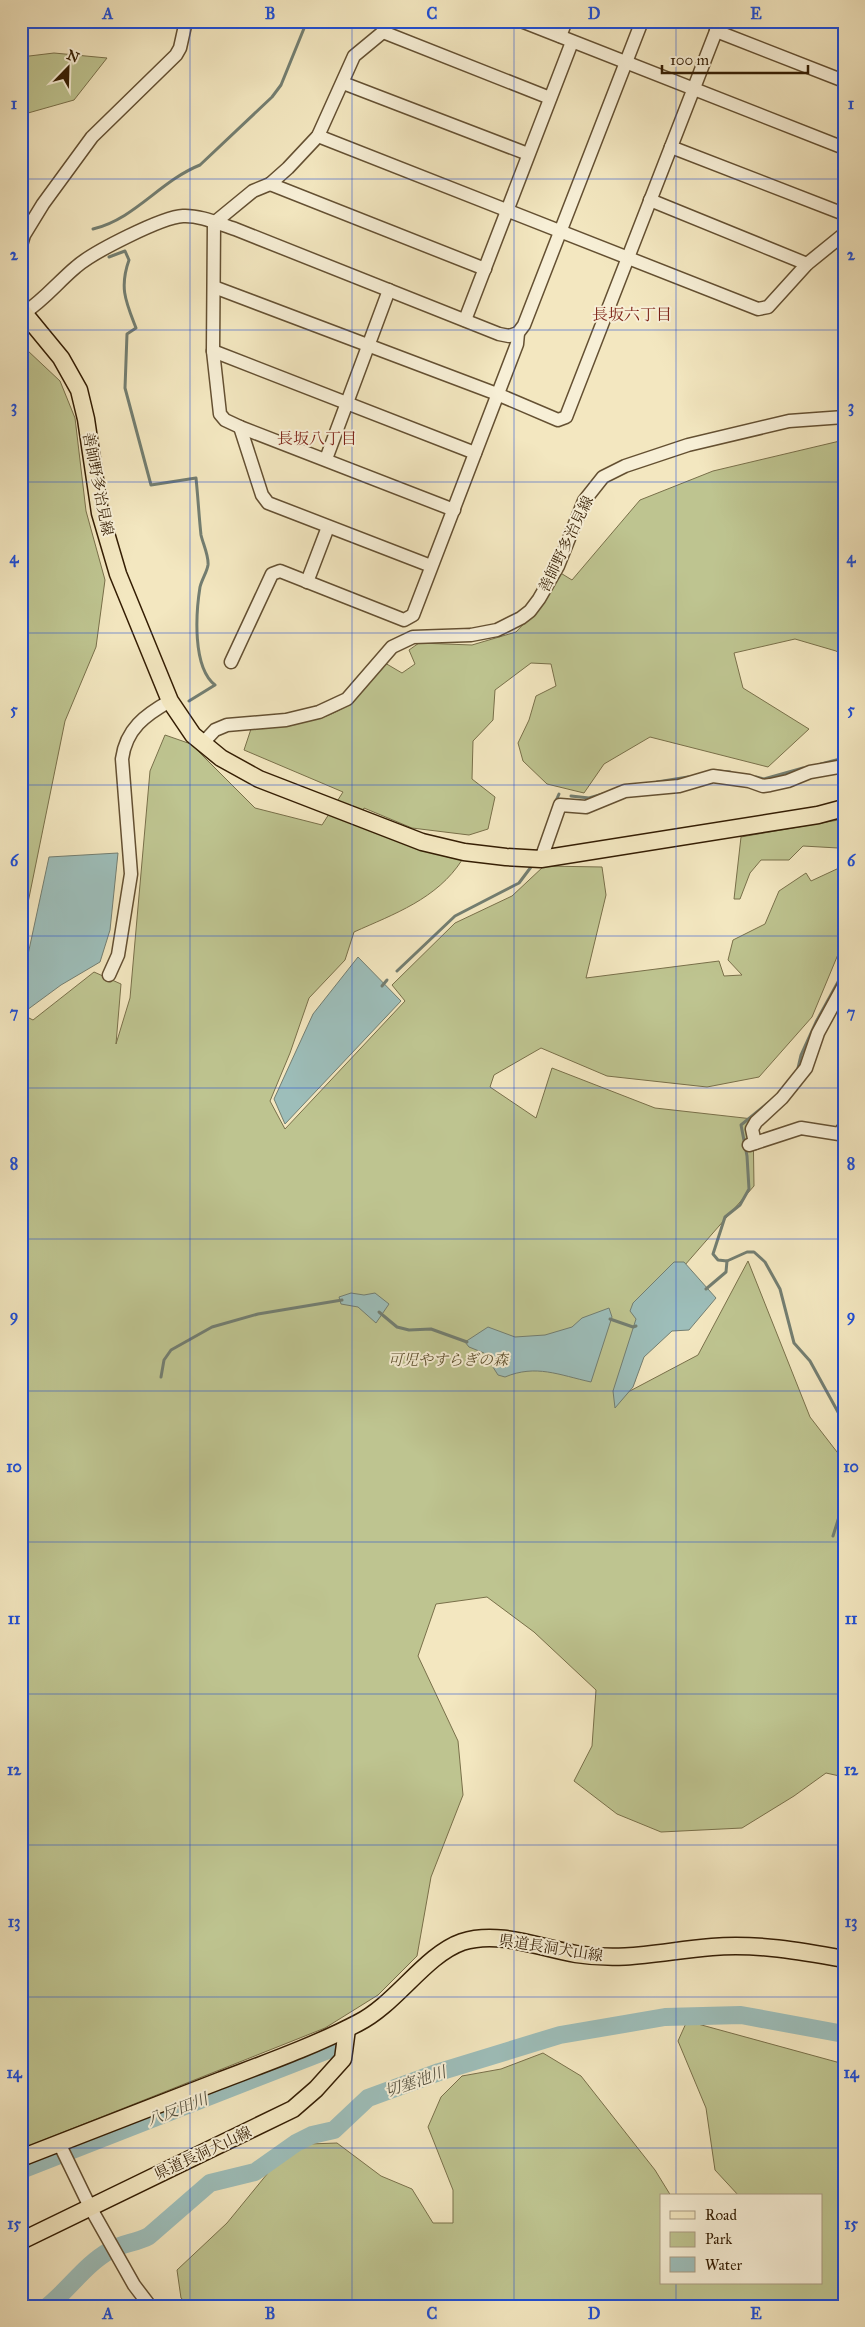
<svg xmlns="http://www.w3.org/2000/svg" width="865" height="2327" viewBox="0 0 865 2327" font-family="'IM FELL Great Primer','Noto Serif JP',serif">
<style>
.green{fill:#bec490;stroke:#79704a}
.water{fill:#9dbeba;stroke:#737e71}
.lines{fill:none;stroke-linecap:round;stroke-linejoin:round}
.stream{stroke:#737e71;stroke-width:3}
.river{stroke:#9dbeba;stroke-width:18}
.minor-casing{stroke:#645032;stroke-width:15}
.major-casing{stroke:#341d03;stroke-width:19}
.minor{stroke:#f7efd6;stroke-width:12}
.major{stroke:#f3e7c0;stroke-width:16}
.grid{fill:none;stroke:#1d4ed8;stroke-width:1;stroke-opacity:0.55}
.labels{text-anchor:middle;stroke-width:4;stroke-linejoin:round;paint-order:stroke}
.street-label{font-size:15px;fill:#341d03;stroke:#f7efd6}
.park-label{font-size:15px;font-style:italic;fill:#5d4f2d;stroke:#f7efd6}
.neighbourhood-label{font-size:16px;fill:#7a1f14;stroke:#f7efd6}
.water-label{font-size:16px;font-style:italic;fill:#595543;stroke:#f7efd6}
.neatline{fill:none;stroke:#1d4ed8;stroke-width:2}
.grid-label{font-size:16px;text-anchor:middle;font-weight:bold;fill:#1d4ed8}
</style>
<rect width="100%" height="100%" fill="#f3e7c0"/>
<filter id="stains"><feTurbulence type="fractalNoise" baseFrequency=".004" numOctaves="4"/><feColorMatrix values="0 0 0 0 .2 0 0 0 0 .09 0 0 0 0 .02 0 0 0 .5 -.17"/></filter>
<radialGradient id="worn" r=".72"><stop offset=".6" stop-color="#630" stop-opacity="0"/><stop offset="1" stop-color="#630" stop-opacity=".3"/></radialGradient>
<g class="green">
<path d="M54,53L107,58L74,100L21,115V57Z"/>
<path d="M27,350L60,381L75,418L86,511L105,580L96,647L65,721L21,937V354Z"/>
<path d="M844,440V656L836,651L795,639L734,653L743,688L809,729L768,767L650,737L604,764L584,793L547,784L523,761L518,743L529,720L536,696L556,686L551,664L531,663L495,690L493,720L473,741L472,779L495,797L488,829L469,835L412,828L364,808L356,825L444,856L462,860C437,899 394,914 354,932L345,960L309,998L290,1053L270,1101L285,1129L405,1001L392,985L455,923L512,896L544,866L602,867L606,895L586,978L719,961L724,976L742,975L728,960L733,940L765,924L779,891L806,873L811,881L839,868L838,848L803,846L789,860H761L750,873L740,899H734L741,837L844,819V940L812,1017L759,1077L707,1087L607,1076L541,1048L494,1075L490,1087L536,1118L552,1068L655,1108L753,1119L754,1186L643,1313L635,1381L628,1392L698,1355L748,1261L810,1417L844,1461V1777L826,1773L794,1796L742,1828L661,1832L617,1814L574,1781L592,1746L596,1690L534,1632L487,1597L436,1604L418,1656L458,1741L463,1795L431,1877L417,1956L378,1995L325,2028L21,2149V1014L33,1020L94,972L121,984L116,1044L130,998L150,771L165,735L191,744L255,808L322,825L343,792L244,750L252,726C284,725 322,724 349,704C361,696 375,675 385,663L402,673L415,664L409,650L419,643L472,645L516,632L534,613L559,572L572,580L640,500L713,471Z"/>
<path d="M687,2021L844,2064V2306H190L181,2298L177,2270L227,2223L272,2168L309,2144L337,2143L381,2176L412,2189L433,2223H453V2190L428,2127L441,2097L462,2076L501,2069L543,2053L581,2076L655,2170L671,2196H661V2283H821V2196H739L715,2170L706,2108L678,2041Z"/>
</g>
<g class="water">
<path d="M118,853L110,930L100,962L61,985L27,1010L21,1000V987L49,857Z"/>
<path d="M358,957L401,1001L285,1124L274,1099L313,1014Z"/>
<path d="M674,1262H684L716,1298L689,1330L672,1331L644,1357L633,1387L615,1408L613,1391L636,1319L630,1311L633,1303Z"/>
<path d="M351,1293L364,1295L375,1293L389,1304L376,1323L358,1307L341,1304L339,1297Z"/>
<path d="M609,1308L612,1317L591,1382C559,1375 536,1364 505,1377L498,1375L484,1353L469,1347L465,1342L488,1327L515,1337L545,1335L572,1327L582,1318Z"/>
</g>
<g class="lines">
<g class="stream">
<path d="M93,229C135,219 160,181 200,165L272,97L281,85L307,21"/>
<path d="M109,257L125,251L129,260C119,288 126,302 136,328L127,334L125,388L151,485L196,478C198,497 199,517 201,535C203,544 209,556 208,565C207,572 202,579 200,587C196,612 192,667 215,685L189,701"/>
<path d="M821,764L844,758"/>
<path d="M717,771L730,772"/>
<path d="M756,777L764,779L803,768"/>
<path d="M657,782L688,777"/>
<path d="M571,796L589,798L603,794"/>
<path d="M555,803L559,794"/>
<path d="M397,971L455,916L519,883L534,863"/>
<path d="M382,986L387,980"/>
<path d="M798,1068L801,1055L816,1022L844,971"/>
<path d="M768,1103L741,1125L747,1156L749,1189L740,1205L725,1217L713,1254L718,1260L727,1261L747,1252H754L765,1262L780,1289L794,1343L810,1361L844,1423"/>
<path d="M706,1289L726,1272L727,1261"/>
<path d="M379,1312L397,1327L409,1330L431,1329L467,1342"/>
<path d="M610,1319L633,1327L636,1326"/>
<path d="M161,1377L164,1360L171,1350L212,1327L258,1314L342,1300"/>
<path d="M833,1536L844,1501"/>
</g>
<g class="river">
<path d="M21,2170L333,2048"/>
<path d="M48,2306C69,2289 86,2264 109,2251C122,2243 136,2243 149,2236L210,2183L255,2172L296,2143L312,2135L334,2130L368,2098L439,2072L560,2035L665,2017L741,2015L844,2034"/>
</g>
<g class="minor-casing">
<g id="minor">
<path d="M387,21L383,32L354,56L318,136L288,168L270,184L253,191L214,223L213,351L220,414L225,420L240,427L454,510"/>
<path d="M521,21L844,148"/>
<path d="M716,31L844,81"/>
<path d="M383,32L550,98"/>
<path d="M560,36L566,21"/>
<path d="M343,83L528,154"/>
<path d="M318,136L758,309L768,307L807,264L844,234"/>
<path d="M671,147L844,214"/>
<path d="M270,184L485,269"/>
<path d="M650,200L807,264"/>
<path d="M21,245L24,235L43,204L92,137L176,55L180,48L186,21"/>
<path d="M214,287L497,394L558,420L566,417L720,21"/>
<path d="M24,313C44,300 58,282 76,267C93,252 162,217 183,216C200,215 219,224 235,229L499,334L509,336L518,333"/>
<path d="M465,320L572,42"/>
<path d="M213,351L475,453"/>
<path d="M240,427L262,495L268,503L431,566"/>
<path d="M326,459L389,290"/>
<path d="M307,582L328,527"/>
<path d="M231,662L272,574L280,571L404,620L413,615L517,344L518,333L524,325L642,21"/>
<path d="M202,744L215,730L227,725L286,720L319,712L347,699L392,647L413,637L471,635L497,630L521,618L530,611L539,599L558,566L584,501L603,477L625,466L688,445L789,421L844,417"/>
<path d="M541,859L560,805L586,807L625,791L679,786L713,776L749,781L763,786L770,785L788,781L810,772L844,766"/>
<path d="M109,975L118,955L131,874L122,759C126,729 145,715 170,701"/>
<path d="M755,1143L752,1129L756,1122L782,1098L806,1068L818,1033L844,985"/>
<path d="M749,1145L801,1128L839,1134L844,1127"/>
<path d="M59,2143L90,2207L134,2285L150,2306"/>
</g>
</g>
<g class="major-casing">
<g id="major">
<path d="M21,314L24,313L61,358L79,390L86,419L100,513L118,574L170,701L193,735L221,758L259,779L422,842L464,852L506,857L541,859L818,815L844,808"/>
<path d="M21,2158C87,2132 153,2107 219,2081C266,2063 314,2046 358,2023C396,2004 425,1955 462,1942C499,1930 540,1948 576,1954C626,1962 663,1951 712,1947C755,1943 801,1951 844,1959"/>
<path d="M21,2241L293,2109L316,2089L343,2059L347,2029"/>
</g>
</g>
<use href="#minor" class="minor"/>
<use href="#major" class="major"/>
</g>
<path class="grid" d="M190,21V2306M352,21V2306M514,21V2306M676,21V2196M21,179H844M21,330H844M21,482H844M21,633H844M21,785H844M21,936H844M21,1088H844M21,1239H844M21,1391H844M21,1542H844M21,1694H844M21,1845H844M21,1997H844M21,2148H844M676,2283V2306"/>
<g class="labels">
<g class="street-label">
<text transform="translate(98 484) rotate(79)" y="5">善師野多治見線</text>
<text transform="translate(566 544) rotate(-64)" y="5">善師野多治見線</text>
<text transform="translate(551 1948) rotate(9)" y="5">県道長洞犬山線</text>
<text transform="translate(203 2153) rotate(-25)" y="5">県道長洞犬山線</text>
</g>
<g class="park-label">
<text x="448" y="1365">可児やすらぎの森</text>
</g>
<g class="neighbourhood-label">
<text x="632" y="320">長坂六丁目</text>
<text x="317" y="444">長坂八丁目</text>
</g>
<g class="water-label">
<text transform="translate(415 2081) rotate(-19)" y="6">切塞池川</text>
<text transform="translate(177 2109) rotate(-21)" y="6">八反田川</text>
</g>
</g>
<rect width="865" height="2327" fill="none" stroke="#f3e7c0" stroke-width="55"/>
<rect x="660" y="2194" width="162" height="90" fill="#f7efd6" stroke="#a99b82"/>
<rect x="670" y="2211" width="25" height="8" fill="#f3e7c0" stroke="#a99b82"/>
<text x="705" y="2220" font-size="15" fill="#341d03">Road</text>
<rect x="670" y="2232" width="25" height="15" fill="#bec490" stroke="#a99b82"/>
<text x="705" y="2244" font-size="15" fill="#341d03">Park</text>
<rect x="670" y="2257" width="25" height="15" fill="#9dbeba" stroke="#a99b82"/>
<text x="705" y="2270" font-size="15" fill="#341d03">Water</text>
<g transform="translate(68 68) rotate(23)" stroke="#f7efd6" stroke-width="4" paint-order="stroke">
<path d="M0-4L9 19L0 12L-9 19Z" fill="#341d03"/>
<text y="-8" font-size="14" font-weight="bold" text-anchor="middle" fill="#341d03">N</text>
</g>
<path d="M662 65v8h146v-8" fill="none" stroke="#341d03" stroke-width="2.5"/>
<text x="670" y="65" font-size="15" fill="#341d03" stroke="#f7efd6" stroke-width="4" paint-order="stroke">100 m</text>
<rect x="28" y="28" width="810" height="2272" class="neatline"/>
<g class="grid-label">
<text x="108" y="19">A</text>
<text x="270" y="19">B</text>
<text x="432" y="19">C</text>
<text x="594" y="19">D</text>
<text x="756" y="19">E</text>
<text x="14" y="109">1</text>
<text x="851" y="109">1</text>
<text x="14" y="260">2</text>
<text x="851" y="260">2</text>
<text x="14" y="412">3</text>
<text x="851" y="412">3</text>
<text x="14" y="563">4</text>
<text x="851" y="563">4</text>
<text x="14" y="715">5</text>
<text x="851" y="715">5</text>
<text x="14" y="866">6</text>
<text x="851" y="866">6</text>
<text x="14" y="1018">7</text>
<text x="851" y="1018">7</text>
<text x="14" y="1169">8</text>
<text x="851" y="1169">8</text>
<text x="14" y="1321">9</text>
<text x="851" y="1321">9</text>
<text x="14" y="1472">10</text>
<text x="851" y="1472">10</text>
<text x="14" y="1624">11</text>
<text x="851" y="1624">11</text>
<text x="14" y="1775">12</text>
<text x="851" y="1775">12</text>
<text x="14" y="1927">13</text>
<text x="851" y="1927">13</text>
<text x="14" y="2078">14</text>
<text x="851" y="2078">14</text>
<text x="14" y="2229">15</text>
<text x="851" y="2229">15</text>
<text x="108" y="2319">A</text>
<text x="270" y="2319">B</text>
<text x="432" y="2319">C</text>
<text x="594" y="2319">D</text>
<text x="756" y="2319">E</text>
</g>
<rect width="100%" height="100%" filter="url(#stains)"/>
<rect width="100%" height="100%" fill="url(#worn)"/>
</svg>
